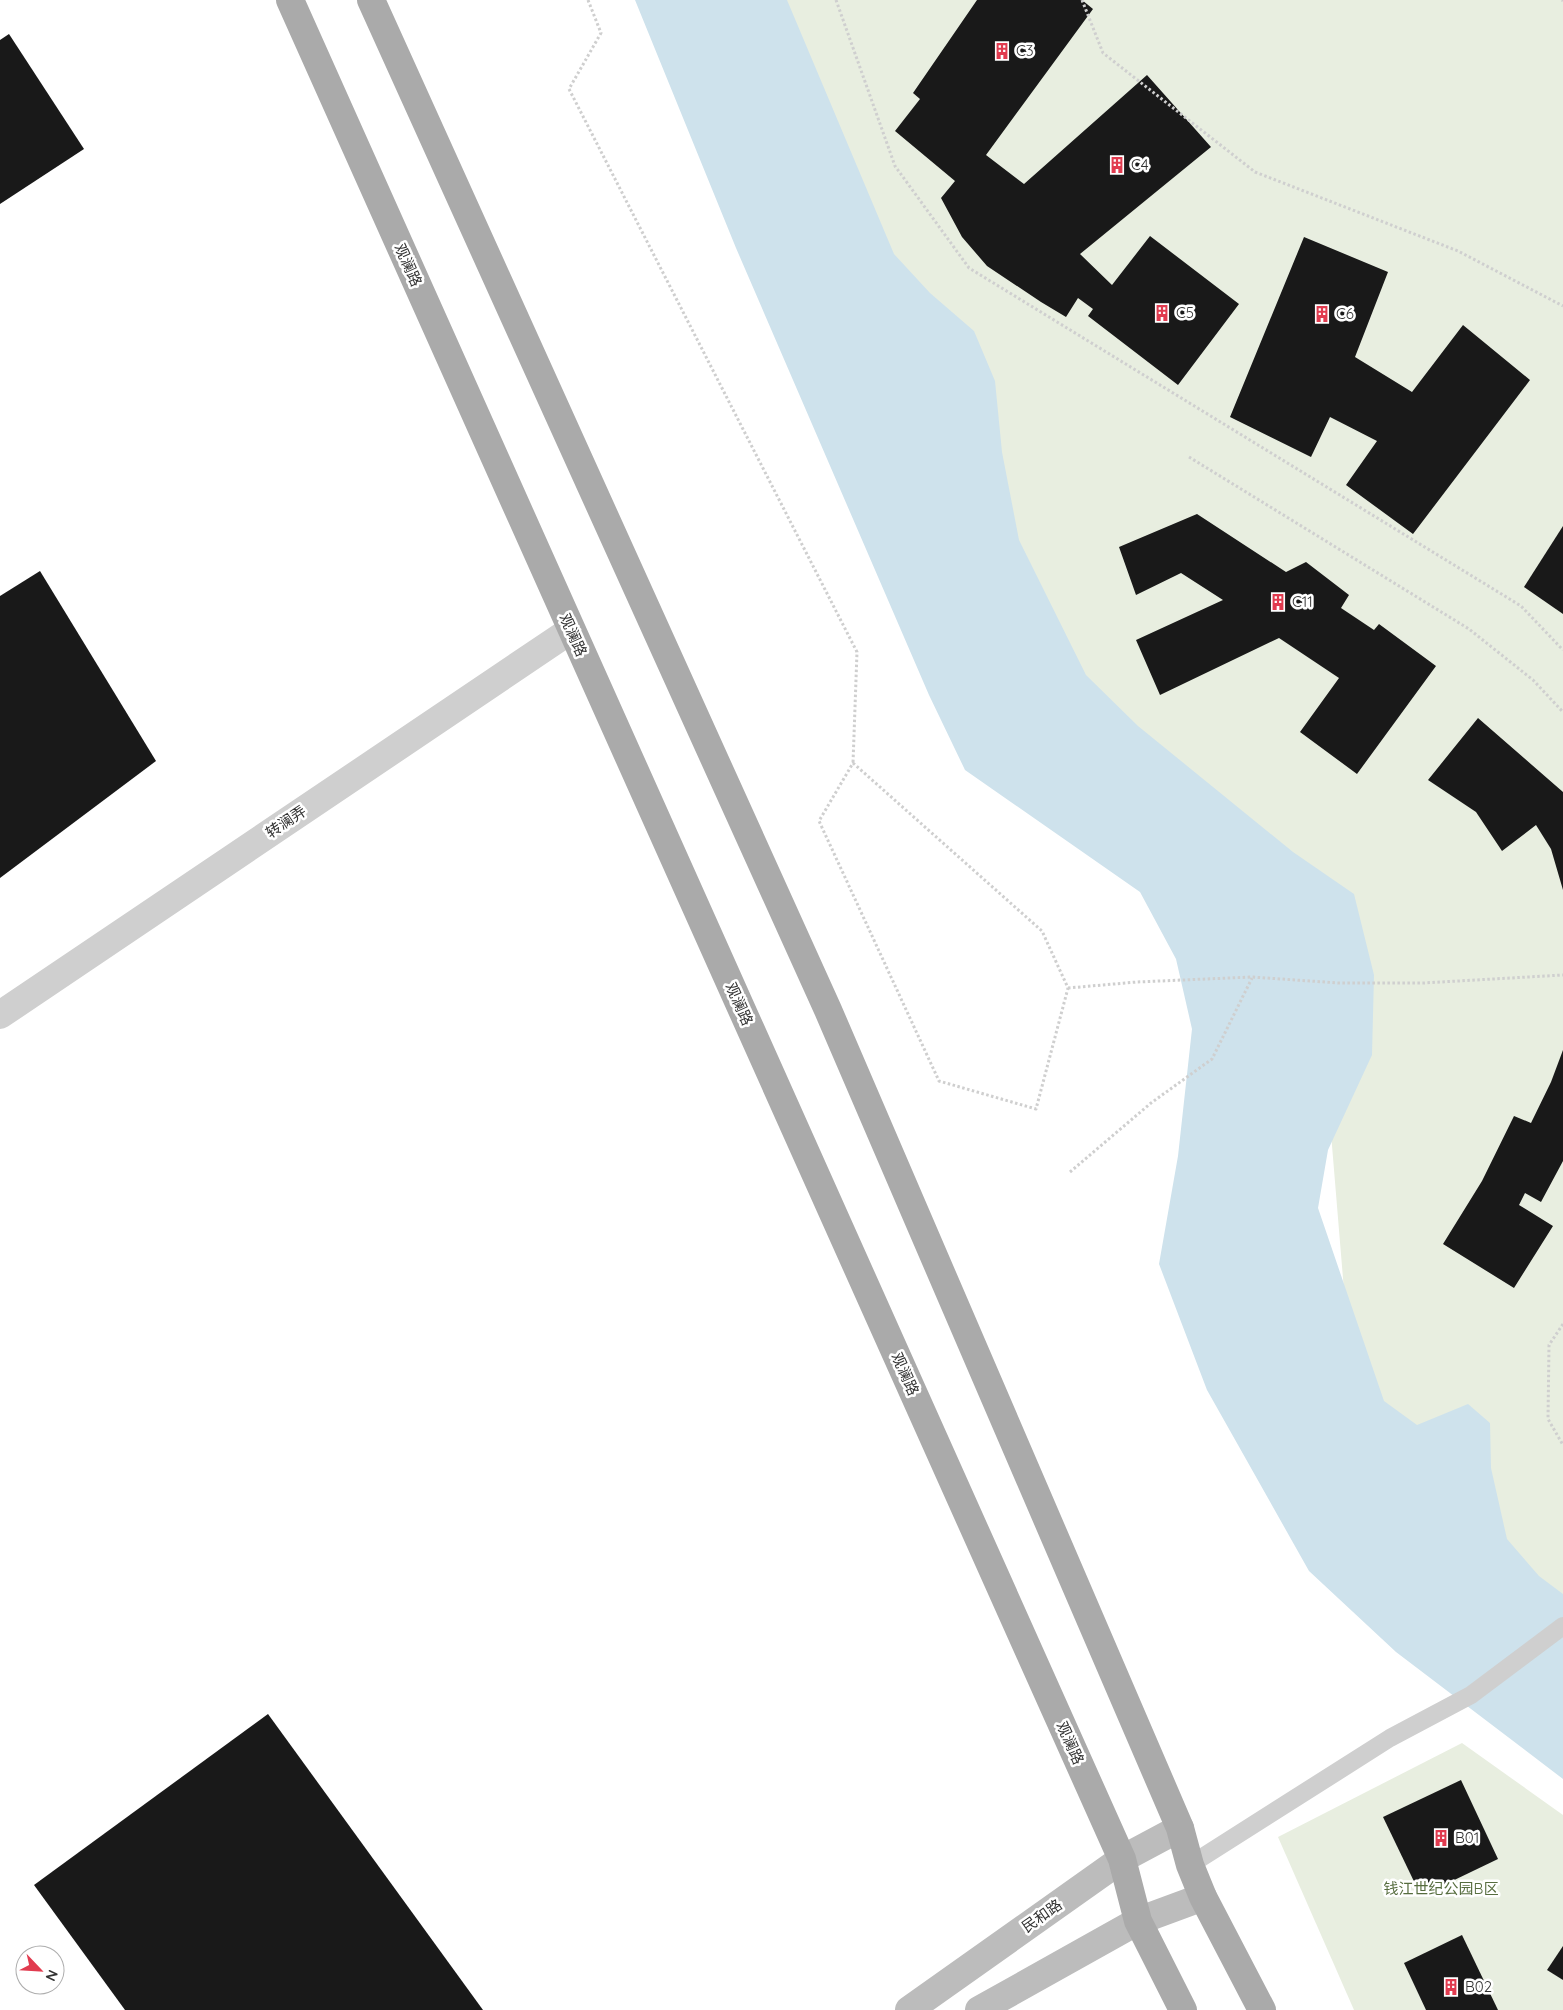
<svg xmlns="http://www.w3.org/2000/svg" width="1563" height="2010" viewBox="0 0 1563 2010" font-family="Quicksand,'Noto Sans SC',sans-serif">
<style>
.green{fill:#e8eee0}
.water{fill:#cee2ec}
.building{fill:#191919}
.lines{fill:none;stroke-linecap:round;stroke-linejoin:round}
.path{stroke:#cfcfcf;stroke-width:3;stroke-dasharray:2.5 2.5;stroke-linecap:butt}
.lane{stroke:#cfcfcf;stroke-width:18}
.street{stroke:#cfcfcf;stroke-width:28}
.secondary{stroke:#bcbcbc;stroke-width:28}
.primary{stroke:#aaa;stroke-width:28}
.labels{text-anchor:middle;stroke-width:5;stroke-linejoin:round;paint-order:stroke}
.poi-label{font-size:15px;fill:#323232;stroke:#fff;text-anchor:start}
.street-label{font-size:15px;fill:#323232;stroke:#fff}
.park-label{font-size:15px;fill:#576d3f;stroke:#fff}
</style>
<rect width="100%" height="100%" fill="#fff"/>
<g class="green">
<path d="M784,0H1563V1648L1362,1508L1313,916L1080,710Z"/>
<path d="M1462,1743L1563,1815V2010H1354L1278,1837Z"/>
</g>
<path class="water" d="M635,0H787L894,254L930,293L974,331L995,381L1002,452L1019,540L1086,675L1138,726L1293,852L1354,894L1374,975L1372,1055L1328,1150L1318,1208L1384,1401L1417,1425L1468,1404L1490,1423L1491,1468L1507,1539L1539,1576L1563,1594V1779L1396,1652L1309,1571L1207,1390L1159,1264L1178,1156L1192,1029L1176,959L1140,892L965,770L929,695L736,248Z"/>
<g class="building">
<path d="M977,0H1082L1093,9L986,155L1024,184L1147,75L1211,147L1080,254L1112,285L1150,236L1239,304L1178,385L1088,316L1093,309L1078,298L1066,317L1041,302L987,266L962,237L941,198L955,181L895,131L920,99L913,93Z"/>
<path d="M9,34L84,149L0,204V40Z"/>
<path d="M1304,237L1388,272L1355,357L1412,392L1463,325L1530,380L1413,534L1346,485L1377,441L1330,417L1311,457L1230,417Z"/>
<path d="M1197,514L1286,572L1306,562L1349,595L1341,608L1374,630L1379,624L1436,666L1357,774L1300,732L1339,678L1279,638L1160,695L1136,640L1223,600L1181,573L1136,595L1119,547Z"/>
<path d="M1563,526V614L1524,587Z"/>
<path d="M40,571L156,761L0,878V596Z"/>
<path d="M1478,718L1563,792V890L1551,849L1536,825L1502,851L1476,812L1428,780Z"/>
<path d="M1563,1050V1161L1541,1202L1525,1193L1519,1205L1553,1226L1514,1288L1443,1244L1482,1181L1514,1116L1531,1123L1551,1082Z"/>
<path d="M268,1714L483,2010H125L34,1885Z"/>
<path d="M1461,1780L1498,1859L1421,1896L1383,1817Z"/>
<path d="M1462,1935L1498,2010H1426L1404,1963Z"/>
<path d="M1563,1946V1980L1547,1970Z"/>
</g>
<g class="lines">
<g class="path">
<path d="M588,0L601,33L569,89L857,652L853,763"/>
<path d="M836,0L895,166L969,268L1521,606L1563,650"/>
<path d="M1082,0L1103,53L1255,172L1458,251L1563,306"/>
<path d="M1562,0L1563,1"/>
<path d="M1189,457L1469,629L1533,680L1563,712"/>
<path d="M853,763L1042,931L1068,988L1036,1109L939,1081L819,821Z"/>
<path d="M1068,988L1137,982L1252,977L1339,983H1423L1563,975"/>
<path d="M1070,1172L1151,1103L1212,1059L1252,978"/>
<path d="M1563,1324L1549,1345L1548,1419L1563,1445"/>
</g>
<path class="lane" d="M1190,1865L1390,1738L1471,1695L1563,1626"/>
<path class="street" d="M0,1015L571,630"/>
<g class="secondary">
<path d="M909,2010L1122,1859L1180,1828"/>
<path d="M979,2010L1138,1921L1203,1897"/>
</g>
<g class="primary">
<path d="M290,0L1122,1859L1138,1921L1183,2010"/>
<path d="M371,0L828,1010L1180,1828L1190,1865L1203,1897L1262,2010"/>
</g>
</g>
<defs>
<g id="building-bare" transform="scale(1.35)"><path d="M-4-6H4V6H1V3H-1V6H-4ZM-2.5-4.3h1.7v1.8h-1.7ZM.8-4.3h1.7v1.8H.8ZM-2.5-1h1.7V.8h-1.7ZM.8-1h1.7V.8H.8Z" fill="#e13b4f" stroke="#fff" stroke-width="2.5" paint-order="stroke"/></g>
</defs>
<g fill-rule="evenodd">
<use href="#building-bare" x="1002" y="51"/>
<use href="#building-bare" x="1117" y="165"/>
<use href="#building-bare" x="1162" y="313"/>
<use href="#building-bare" x="1322" y="314"/>
<use href="#building-bare" x="1278" y="602"/>
<use href="#building-bare" x="1441" y="1838"/>
<use href="#building-bare" x="1451" y="1987"/>
</g>
<g class="labels">
<g class="poi-label">
<text x="1016" y="56">C3</text>
<text x="1131" y="170">C4</text>
<text x="1176" y="318">C5</text>
<text x="1336" y="319">C6</text>
<text x="1292" y="607">C11</text>
<text x="1455" y="1843">B01</text>
<text x="1465" y="1992">B02</text>
</g>
<g class="street-label">
<text transform="translate(408 265) rotate(66)" y="5">观澜路</text>
<text transform="translate(573 635) rotate(66)" y="5">观澜路</text>
<text transform="translate(286 822) rotate(-34)" y="5">转澜弄</text>
<text transform="translate(739 1004) rotate(66)" y="5">观澜路</text>
<text transform="translate(905 1374) rotate(66)" y="5">观澜路</text>
<text transform="translate(1070 1743) rotate(66)" y="5">观澜路</text>
<text transform="translate(1042 1916) rotate(-35)" y="5">民和路</text>
</g>
<g class="park-label">
<text x="1441" y="1894">钱江世纪公园B区</text>
</g>
</g>
<g transform="translate(40 1970) rotate(115)"><circle r="24" fill="#ffffff" stroke="#adadad"/>
<path d="M0-4L9 19L0 12L-9 19Z" fill="#e13b4f"/>
<text y="-8" font-size="14" font-weight="bold" text-anchor="middle" fill="#323232">N</text>
</g>
</svg>
